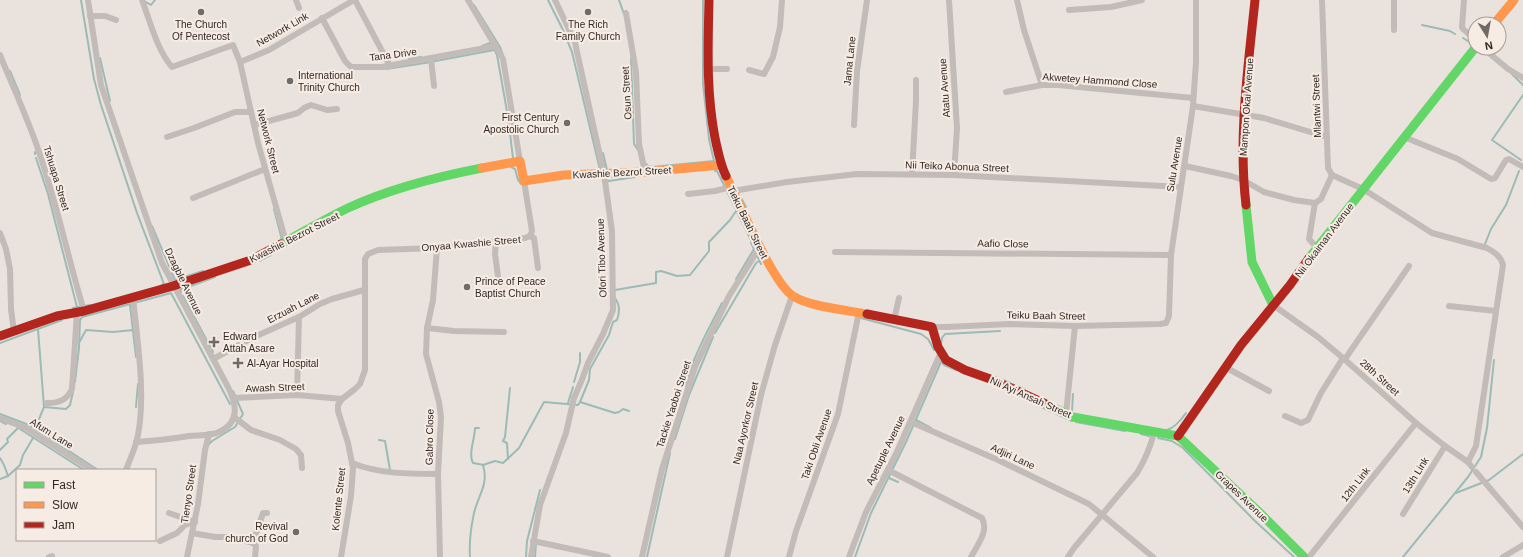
<svg xmlns="http://www.w3.org/2000/svg" width="1523" height="557" viewBox="0 0 1523 557" font-family="Arial,sans-serif">
<style>
.lines{fill:none;stroke-linecap:round;stroke-linejoin:round}
.stream{stroke:#9bbbb7;stroke-width:2}
.street{stroke:#c2bbb7;stroke-width:6}
.fast{stroke:#63d668;stroke-width:9}
.slow{stroke:#ff974d;stroke-width:9}
.jam{stroke:#b3261e;stroke-width:9}
.poi-dot{fill:#726a66;stroke:#f7ece4;stroke-width:1.5}
.labels{text-anchor:middle;stroke-width:4;stroke-linejoin:round;paint-order:stroke}
.poi-label{font-size:10px;fill:#322926;stroke:#f7ece4;text-anchor:start}
.street-label{font-size:10px;fill:#322926;stroke:#f7ece4}
</style>
<rect width="100%" height="100%" fill="#eae3dd"/>
<g class="lines">
<g class="stream">
<path d="M81,0L94,79L101,105L137,213L164,284L162,285"/>
<path d="M548,0L563,30L572,52L600,170"/>
<path d="M619,0L624,14"/>
<path d="M144,1L151,5L155,0"/>
<path d="M474,5L500,47L503,55"/>
<path d="M1422,25L1450,31L1455,34"/>
<path d="M1463,38L1474,45"/>
<path d="M482,46L490,43"/>
<path d="M1480,49L1485,53"/>
<path d="M495,51L497,55L508,117L513,158"/>
<path d="M100,58L110,101"/>
<path d="M409,59L421,57"/>
<path d="M631,59L634,144L638,150"/>
<path d="M386,69L425,63L494,50"/>
<path d="M10,71L20,95"/>
<path d="M1511,73L1523,85"/>
<path d="M35,152V154"/>
<path d="M603,153L607,170"/>
<path d="M36,158L48,194L77,307"/>
<path d="M1521,160L1492,140L1523,95"/>
<path d="M645,163L648,166L652,167L714,161L709,139L703,84V0"/>
<path d="M511,167L515,169L518,180L521,184"/>
<path d="M715,171H717L752,242L751,243L754,249"/>
<path d="M599,177L609,181L635,177"/>
<path d="M741,198L746,207"/>
<path d="M274,209L282,240"/>
<path d="M152,226L175,280L203,271"/>
<path d="M1485,244L1491,229L1506,205L1519,171"/>
<path d="M757,255L761,264"/>
<path d="M259,261L271,255"/>
<path d="M736,279L754,249"/>
<path d="M615,290L656,283V272L661,271L677,276L690,275L709,251V242L730,220L736,211"/>
<path d="M181,292L180,290L215,277"/>
<path d="M183,296L213,352"/>
<path d="M130,305L136,357"/>
<path d="M73,308L90,305"/>
<path d="M861,318L921,334L928,339L934,350"/>
<path d="M38,329L44,407"/>
<path d="M715,333L756,263L759,261"/>
<path d="M80,341L86,330L113,332L133,330"/>
<path d="M0,343L62,320"/>
<path d="M941,344L942,338L945,334L1000,331"/>
<path d="M941,361L944,365L956,370"/>
<path d="M999,378L1025,390"/>
<path d="M75,382L79,348L80,320L82,317L171,293L230,404"/>
<path d="M574,382L580,362V353"/>
<path d="M685,386C693,357 708,330 722,303"/>
<path d="M580,402L615,413L619,412L623,409L629,411"/>
<path d="M568,403L573,387"/>
<path d="M1037,405L1072,421"/>
<path d="M136,407L138,384"/>
<path d="M1072,412L1073,394"/>
<path d="M0,414L29,425L40,432L98,470"/>
<path d="M916,420L931,428"/>
<path d="M0,421L6,424"/>
<path d="M1076,422L1125,431"/>
<path d="M479,428H475C475,438 468,454 473,463L484,465"/>
<path d="M20,429L84,470"/>
<path d="M35,429L44,407L66,409L70,405L73,392"/>
<path d="M1167,430C1175,428 1181,420 1186,413"/>
<path d="M1141,434L1149,436"/>
<path d="M1158,438L1172,441L1183,448L1255,521L1294,557"/>
<path d="M675,439L689,395L713,337"/>
<path d="M379,440L385,441L390,470"/>
<path d="M209,444L212,441L235,427L243,414L233,391"/>
<path d="M0,450L8,442L7,439L18,428"/>
<path d="M0,458L4,465L8,476"/>
<path d="M508,459L507,443L503,441L505,437L510,388"/>
<path d="M889,478L898,482"/>
<path d="M0,479L8,476L20,465L23,455L33,438"/>
<path d="M1456,493L1489,480L1523,454"/>
<path d="M470,557C469,543 471,527 474,513C478,495 489,485 483,465L495,461L503,463L519,448L544,402L578,405L580,402L589,380L590,369L609,335L613,322L617,320C620,312 620,305 615,298"/>
<path d="M526,557L527,541L540,490"/>
<path d="M535,557L536,543"/>
<path d="M647,557L670,453"/>
<path d="M855,557L871,513L906,442L941,362"/>
<path d="M1403,557L1468,477L1481,457L1487,428L1494,360"/>
</g>
<g class="street">
<path d="M88,0L101,85L162,263L228,387C236,403 241,422 219,432C211,436 198,435 189,436C171,439 154,441 136,442"/>
<path d="M142,0C150,21 157,50 172,67L233,45L240,62L258,143L286,242"/>
<path d="M296,0L299,8"/>
<path d="M355,0L390,66"/>
<path d="M468,0L503,59L520,161"/>
<path d="M949,0L957,128L954,175"/>
<path d="M1017,0L1024,30L1042,85"/>
<path d="M1322,0L1328,168L1332,175L1363,189L1432,233L1487,248C1494,252 1501,256 1503,265L1476,446L1468,462"/>
<path d="M1394,0V30"/>
<path d="M1464,0L1462,27L1463,29L1475,39"/>
<path d="M1069,10L1111,7L1142,0"/>
<path d="M626,13L636,72L639,144L645,172"/>
<path d="M90,16H105L116,20"/>
<path d="M322,18L345,61L351,67H382L496,46"/>
<path d="M1483,48L1508,69L1523,78"/>
<path d="M0,55C13,87 28,119 39,152C57,204 68,258 84,311"/>
<path d="M431,59L434,86"/>
<path d="M240,62L269,50L354,0"/>
<path d="M707,69H727"/>
<path d="M749,70L764,74L773,57L780,27L782,0"/>
<path d="M1006,92L1042,85H1058L1193,98"/>
<path d="M1193,106L1264,118L1327,137"/>
<path d="M254,125L298,113L304,108L311,105L327,110L337,109"/>
<path d="M854,125L857,71L867,0"/>
<path d="M167,137L194,128L235,112H251"/>
<path d="M1404,137L1458,159L1491,179L1495,178L1506,160L1509,159L1523,167"/>
<path d="M1185,166L1231,176L1243,180L1264,192L1294,200L1315,203L1321,199L1332,175"/>
<path d="M912,174L916,101V80"/>
<path d="M733,191L787,182L857,174L954,175L1181,187"/>
<path d="M688,194L715,191L731,187"/>
<path d="M193,198L265,169"/>
<path d="M1315,203L1309,239L1317,248"/>
<path d="M0,233L6,249L10,269L11,309L14,332"/>
<path d="M530,236L534,238L538,268"/>
<path d="M496,241L495,254L498,276"/>
<path d="M437,248L433,300L427,328L426,354L439,402L441,417L438,474L440,557"/>
<path d="M835,252L1171,255"/>
<path d="M1273,305L1318,337L1343,358L1416,423L1445,446L1468,462L1472,467"/>
<path d="M1449,306L1496,311"/>
<path d="M894,320L899,298"/>
<path d="M932,327H946L1010,324L1075,326L1160,324L1166,323L1169,316L1171,255L1193,106L1196,62V0"/>
<path d="M427,328L454,331L504,332"/>
<path d="M213,359L254,337L299,317L320,304L332,299L364,290"/>
<path d="M1345,359L1409,266"/>
<path d="M1225,367L1269,391"/>
<path d="M297,395L299,317"/>
<path d="M233,398L297,395L342,399"/>
<path d="M47,403C59,403 67,400 72,389L77,312"/>
<path d="M1066,414L1075,326"/>
<path d="M1285,416L1301,423L1308,420L1321,393L1343,358"/>
<path d="M234,417L251,430L280,440L296,449L301,455L302,468"/>
<path d="M0,418L26,428L92,470"/>
<path d="M911,422L998,460L1089,504L1153,557"/>
<path d="M352,463C379,474 409,474 438,474"/>
<path d="M126,470C130,459 136,447 138,435C146,394 137,339 133,297"/>
<path d="M888,470L982,518C989,531 978,544 971,557"/>
<path d="M1476,472L1523,527"/>
<path d="M169,513L195,522"/>
<path d="M1403,514L1445,446"/>
<path d="M192,533L215,537H232L253,543L256,546L255,557"/>
<path d="M160,541L177,533L185,525L195,522"/>
<path d="M533,541L608,557"/>
<path d="M253,543L263,513H267"/>
<path d="M49,557L52,556"/>
<path d="M187,557L198,504L205,450L209,434"/>
<path d="M341,557L351,496L353,468L348,443L338,411V405L342,399L355,389L360,384L365,370V259L368,254L378,250L437,248L525,238L530,236L532,231L524,181"/>
<path d="M531,557L540,505L566,433L574,398L581,382L588,363L603,334L613,310L612,231L604,174L577,52L575,42L555,0"/>
<path d="M642,557L662,469L695,367L729,296L760,247"/>
<path d="M727,557L761,395L775,345L792,296"/>
<path d="M789,557L796,531L838,414L859,312"/>
<path d="M849,557L866,512L896,454L941,352"/>
<path d="M1068,557L1074,548L1137,473C1145,460 1150,448 1154,433"/>
<path d="M1309,557L1416,423"/>
<path d="M1503,557L1523,545"/>
</g>
<g class="fast">
<path d="M1246,205L1252,262L1273,305"/>
<path d="M281,244C303,232 325,219 348,208C387,190 441,176 482,168"/>
<path d="M1309,258L1475,48"/>
<path d="M1044,403L1073,417L1178,436"/>
<path d="M1178,436L1259,512L1304,557"/>
</g>
<g class="slow">
<path d="M1494,24L1514,0"/>
<path d="M482,168L520,161L524,181L564,175L645,172L721,165"/>
<path d="M726,176C738,200 773,284 793,296C810,307 847,310 867,314"/>
</g>
<g class="jam">
<path d="M709,0C708,47 706,91 715,138C718,151 720,164 726,176"/>
<path d="M1246,205C1238,137 1248,68 1255,0"/>
<path d="M867,314L932,327L938,347L946,360L965,370L993,380L1044,403"/>
<path d="M0,336L57,316L84,311L173,286L251,260L281,244"/>
<path d="M1178,436L1241,345L1290,285L1309,258"/>
</g>
</g>
<g class="poi-dot">
<circle cx="201" cy="12" r="4"/>
<circle cx="588" cy="12" r="4"/>
<circle cx="290" cy="81" r="4"/>
<circle cx="567" cy="123" r="4"/>
<circle cx="467" cy="287" r="4"/>
<path d="M212 336h4v4h4v4h-4v4h-4v-4h-4v-4h4z"/>
<path d="M236 357h4v4h4v4h-4v4h-4v-4h-4v-4h4z"/>
<circle cx="296" cy="532" r="4"/>
</g>
<g class="labels">
<g class="poi-label">
<text x="201" y="28" text-anchor="middle">The Church<tspan x="201" dy="12">Of Pentecost</tspan></text>
<text x="588" y="28" text-anchor="middle">The Rich<tspan x="588" dy="12">Family Church</tspan></text>
<text x="298" y="79">International<tspan x="298" dy="12">Trinity Church</tspan></text>
<text x="559" y="121" text-anchor="end">First Century<tspan x="559" dy="12">Apostolic Church</tspan></text>
<text x="475" y="285">Prince of Peace<tspan x="475" dy="12">Baptist Church</tspan></text>
<text x="223" y="340">Edward<tspan x="223" dy="12">Attah Asare</tspan></text>
<text x="247" y="367">Al-Ayar Hospital</text>
<text x="288" y="530" text-anchor="end">Revival<tspan x="288" dy="12">church of God</tspan></text>
</g>
<g class="street-label">
<text transform="translate(282 29) rotate(-30)" y="4">Network Link</text>
<text transform="translate(393 54) rotate(-8)" y="4">Tana Drive</text>
<text transform="translate(849 61) rotate(-84)" y="4">Jama Lane</text>
<text transform="translate(1100 80) rotate(4)" y="4">Akwetey Hammond Close</text>
<text transform="translate(944 88) rotate(-94)" y="4">Atatu Avenue</text>
<text transform="translate(626 93) rotate(-93)" y="4">Osun Street</text>
<text transform="translate(1316 106) rotate(-92)" y="4">Mlantwi Street</text>
<text transform="translate(1246 107) rotate(-86)" y="4">Mampon Okai Avenue</text>
<text transform="translate(269 141) rotate(76)" y="4">Network Street</text>
<text transform="translate(1174 164) rotate(-81)" y="4">Sulu Avenue</text>
<text transform="translate(957 166) rotate(2)" y="4">Nii Teiko Abonua Street</text>
<text transform="translate(622 172) rotate(-3)" y="4">Kwashie Bezrot Street</text>
<text transform="translate(57 178) rotate(73)" y="4">Tshuapa Street</text>
<text transform="translate(748 222) rotate(64)" y="4">Tieku Baah Street</text>
<text transform="translate(294 237) rotate(-27)" y="4">Kwashie Bezrot Street</text>
<text transform="translate(1324 240) rotate(-53)" y="4">Nii Okaiman Avenue</text>
<text transform="translate(471 243) rotate(-5)" y="4">Onyaa Kwashie Street</text>
<text transform="translate(1003 243) rotate(1)" y="4">Aafio Close</text>
<text transform="translate(601 258) rotate(-92)" y="4">Ofori Tibo Avenue</text>
<text transform="translate(184 281) rotate(64)" y="4">Dzagble Avenue</text>
<text transform="translate(293 307) rotate(-27)" y="4">Erzuah Lane</text>
<text transform="translate(1046 315) rotate(1)" y="4">Teiku Baah Street</text>
<text transform="translate(1380 377) rotate(42)" y="4">28th Street</text>
<text transform="translate(275 387) rotate(-2)" y="4">Awash Street</text>
<text transform="translate(1031 397) rotate(24)" y="4">Nii Ayi Ansah Street</text>
<text transform="translate(673 404) rotate(-72)" y="4">Tackie Yaoboi Street</text>
<text transform="translate(745 423) rotate(-77)" y="4">Naa Ayorkor Street</text>
<text transform="translate(52 433) rotate(32)" y="4">Afum Lane</text>
<text transform="translate(429 437) rotate(-89)" y="4">Gabro Close</text>
<text transform="translate(816 444) rotate(-71)" y="4">Taki Obli Avenue</text>
<text transform="translate(885 450) rotate(-64)" y="4">Apetuple Avenue</text>
<text transform="translate(1013 456) rotate(25)" y="4">Adjiri Lane</text>
<text transform="translate(1415 475) rotate(-58)" y="4">13th Link</text>
<text transform="translate(1355 484) rotate(-52)" y="4">12th Link</text>
<text transform="translate(188 494) rotate(-82)" y="4">Tienyo Street</text>
<text transform="translate(1242 496) rotate(44)" y="4">Grapes Avenue</text>
<text transform="translate(338 499) rotate(-84)" y="4">Kolente Street</text>
</g>
</g>
<rect x="16" y="469" width="140" height="72" fill="#f7ece4" stroke="#a89e98"/>
<rect x="24" y="482" width="20" height="6" fill="#63d668" stroke="#a89e98"/>
<text x="52" y="489" font-size="12" fill="#322926">Fast</text>
<rect x="24" y="502" width="20" height="6" fill="#ff974d" stroke="#a89e98"/>
<text x="52" y="509" font-size="12" fill="#322926">Slow</text>
<rect x="24" y="522" width="20" height="6" fill="#b3261e" stroke="#a89e98"/>
<text x="52" y="529" font-size="12" fill="#322926">Jam</text>
<g transform="translate(1487 36) rotate(169)"><circle r="19" fill="#f7ece4" stroke="#a89e98"/>
<path d="M0-3L7 15L0 10L-7 15Z" fill="#726a66"/>
<text y="-6" font-size="11" font-weight="bold" text-anchor="middle" fill="#322926">N</text>
</g>
</svg>
